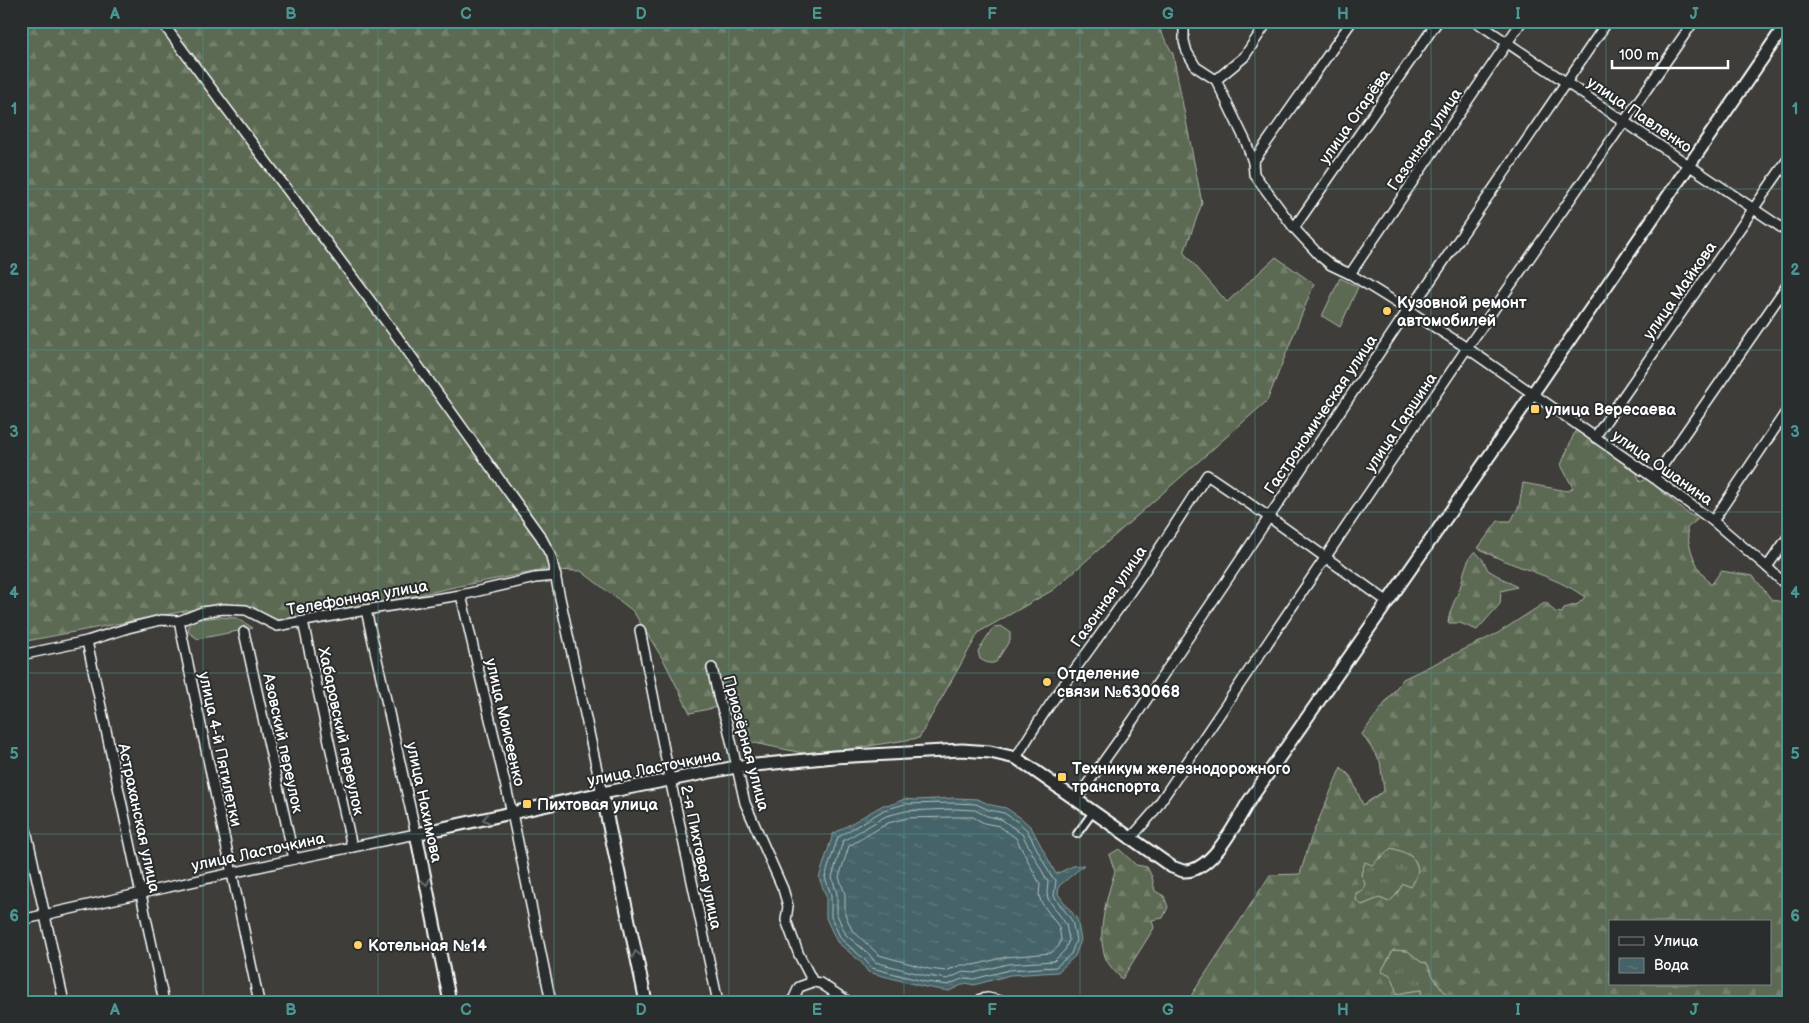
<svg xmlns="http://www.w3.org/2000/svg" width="1809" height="1023" viewBox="0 0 1809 1023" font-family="'Balsamiq Sans',sans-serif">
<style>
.grass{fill:url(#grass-tufts);stroke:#adb4a8}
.forest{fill:url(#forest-firs);stroke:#adb4a8;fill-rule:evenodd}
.park{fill:#5b6a52;stroke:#adb4a8}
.water{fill:url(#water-ripples);stroke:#8fa1a4}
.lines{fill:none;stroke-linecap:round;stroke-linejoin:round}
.shore{stroke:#b5c1c2;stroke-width:1}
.pedestrian-casing{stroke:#fff;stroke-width:10}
.minor-casing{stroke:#fff;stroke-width:12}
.tertiary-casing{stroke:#fff;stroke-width:15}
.pedestrian{stroke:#2a2d2e;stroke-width:6}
.minor{stroke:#2a2d2e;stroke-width:9}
.tertiary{stroke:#2a2d2e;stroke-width:11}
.oneway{stroke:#6a6c6d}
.grid{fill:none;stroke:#4b9892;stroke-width:1;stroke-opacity:0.55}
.poi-dot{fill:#ffd166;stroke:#2a2d2e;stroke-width:2}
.labels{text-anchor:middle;stroke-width:4;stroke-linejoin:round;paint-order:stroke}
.street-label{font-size:16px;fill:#fff;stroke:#2a2d2e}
.poi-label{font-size:16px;font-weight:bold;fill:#fff;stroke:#2a2d2e;text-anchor:start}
.neatline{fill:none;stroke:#4b9892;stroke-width:2}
.grid-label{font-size:16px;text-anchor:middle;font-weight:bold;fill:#4b9892}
</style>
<defs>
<pattern id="grass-tufts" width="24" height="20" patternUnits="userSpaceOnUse" patternTransform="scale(1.25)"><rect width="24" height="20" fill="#5b6a52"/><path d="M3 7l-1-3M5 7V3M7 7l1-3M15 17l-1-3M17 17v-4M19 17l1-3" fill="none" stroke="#74806c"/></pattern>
<pattern id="forest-firs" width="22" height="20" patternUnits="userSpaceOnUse" patternTransform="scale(1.25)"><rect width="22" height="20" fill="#5b6a52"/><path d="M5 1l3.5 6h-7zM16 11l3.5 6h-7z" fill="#74806c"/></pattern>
<pattern id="water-ripples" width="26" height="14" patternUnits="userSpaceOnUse" patternTransform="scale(1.25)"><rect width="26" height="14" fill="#456367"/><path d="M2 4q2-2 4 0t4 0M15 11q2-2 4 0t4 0" fill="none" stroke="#617a7e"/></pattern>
</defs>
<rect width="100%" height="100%" fill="#3e3d39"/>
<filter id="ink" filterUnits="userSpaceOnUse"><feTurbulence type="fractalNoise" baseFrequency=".02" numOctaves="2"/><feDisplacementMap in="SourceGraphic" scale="10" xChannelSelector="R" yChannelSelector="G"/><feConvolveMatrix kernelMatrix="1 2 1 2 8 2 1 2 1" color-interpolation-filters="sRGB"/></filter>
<g filter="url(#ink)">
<g class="grass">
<path d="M1391,848L1406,852L1415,861L1418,868V877L1411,887L1403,884L1396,895L1389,902L1379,898L1362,905L1356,900V893L1363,890L1361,874L1365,862L1381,858Z"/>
<path d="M1393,950L1408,951L1421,962L1427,963L1434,978L1452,1002H1423L1421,990L1407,992L1396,995L1393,980L1381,972Z"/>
</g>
<g class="forest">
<path d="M21,21H1155L1173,54L1202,203L1184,253L1227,302L1276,257L1314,284L1267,401L1053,590L979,632L919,738L812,755L745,741L727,705L690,713L664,661L633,611L581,571L544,570L459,586L370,606L277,620L253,609L241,605H217L21,642Z"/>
<path d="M1576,429L1636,471L1640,482L1647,479L1687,513L1698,519L1687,528C1689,552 1696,567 1711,585L1721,571L1753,576L1772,600L1788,603V1002H1452L1434,978L1427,963L1421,962L1408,951L1393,950L1381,972L1389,974L1393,980L1397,995L1407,992L1421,990L1423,1002H1187L1270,875L1300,874L1311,838L1341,767L1351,777L1363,805L1384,791L1380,761L1362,734L1403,679L1498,633L1546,602L1555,612L1562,613L1564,608L1578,604L1585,597C1553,574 1512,568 1478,548L1498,521H1511L1519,506L1523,483L1568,491L1573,488L1561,465ZM1391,848C1414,854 1426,864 1411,887L1403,884L1396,895L1389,902L1379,898L1362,905L1356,900V893L1363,890L1365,884L1361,874L1365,862L1372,865ZM1610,922H1770V984H1610Z"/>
<path d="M1475,551L1483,560L1488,570L1517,587L1501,591L1500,604L1477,630L1460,623H1448C1450,608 1455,601 1460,588C1464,575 1465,561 1475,551Z"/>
<path d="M1119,849L1136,865L1147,867L1152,877L1155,891L1164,896L1168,907L1163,918L1152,920L1154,928L1122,979C1115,972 1106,963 1104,953C1097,930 1108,893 1115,871L1109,855Z"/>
</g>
<g class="park">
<path d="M1340,278L1358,287L1340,327L1322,316Z"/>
<path d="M218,617L237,618L253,628L198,639L188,632L190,620Z"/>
<path d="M1001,626L1010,632V640L996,662C990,665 985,662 980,659L978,651L992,629L994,627Z"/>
</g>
<path class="water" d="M955,798L977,799L991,805L1006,808L1021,818L1031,827L1056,874L1073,866L1084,865L1059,886L1058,894L1077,919L1081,940L1075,956L1058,972L1010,975L974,985L966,983L949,991L925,987L868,972L861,962L837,942L826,918V896L819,878L833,834L883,805L893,804L904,799L915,800Z"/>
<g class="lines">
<g class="shore">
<path d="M955,803L976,804L989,810L1004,813L1018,822L1027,830L1051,876L1056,880L1054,896L1072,921L1076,940L1071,954L1056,967L1009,970L974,979L964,978L948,985L926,982L872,968L864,959L841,939L831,917V895L825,877L838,837L884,810L905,804Z"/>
<path d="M955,809L975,810L987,816L1001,819L1022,834L1048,882L1047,893L1048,899L1066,924L1069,940L1065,950L1054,961L1007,964L974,973L963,972L948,979L927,976L875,962L869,954L846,935L837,915V894L832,877L843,841L886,816L906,811Z"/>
<path d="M955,817H973L984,823L999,826L1016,838L1040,884L1039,895L1041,902L1059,927L1061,939L1059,946L1051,953L1006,957L974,965H961L946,971L929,969L879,955L852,930L845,914V894L839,877L849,846L888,823L907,818Z"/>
</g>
<g class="pedestrian-casing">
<path id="pedestrian" d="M1077,834L1093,812"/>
</g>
<g class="minor-casing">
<g id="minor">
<path d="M161,21L396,335L541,537L551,556L602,793"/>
<path d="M1184,21V41L1187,52L1196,67L1216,80L1246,142L1253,162L1254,174L1294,228L1320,256L1331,265L1350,274L1408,310L1467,348L1654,478L1713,521L1767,567L1788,587"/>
<path d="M1475,21L1788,232"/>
<path d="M1216,80L1244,57L1268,21"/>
<path d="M1253,162L1352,21"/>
<path d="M1294,228L1438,21"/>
<path d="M1350,274L1522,21"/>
<path d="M1595,437L1788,159"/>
<path d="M1654,478L1788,284"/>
<path d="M1713,521L1788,409"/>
<path d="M1767,567L1788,537"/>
<path d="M461,595L512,813L551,1002"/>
<path d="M179,621L259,1002"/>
<path d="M303,622L352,847"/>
<path d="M640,630L670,779L718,1002"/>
<path d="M244,632L294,859"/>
<path d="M87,641L164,1002"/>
<path d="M21,655L87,641L128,628L161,620L179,621L202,612L223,609L246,610L277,626L377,608L461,595L535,578L556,576"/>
<path d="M712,668L719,700L727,723L745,803L783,889L788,906L786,920L799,955L813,982L820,983L849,1002"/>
<path d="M1016,758C1050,699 1094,646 1132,589C1158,552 1182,513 1207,475L1269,517L1388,602"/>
<path d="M1076,800L1133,720L1408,310L1418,299L1608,21"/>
<path d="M21,807L64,1002"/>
<path d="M1130,839L1152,814L1467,348L1694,21"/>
<path d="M21,920L294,859L416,834L366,610"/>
<path d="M792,1002L799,987L813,982"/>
<path d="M979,1002L981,999L988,998L1005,1002"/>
</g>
</g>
<g class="tertiary-casing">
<g id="tertiary">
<path d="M602,793L646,1002"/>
<path d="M450,1002L416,834L602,793L736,767L834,757L962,750L990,752L1016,758L1028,766L1172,867C1175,868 1180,870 1183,871C1212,873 1236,822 1249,801L1540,383L1788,21"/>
</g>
</g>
<use href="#pedestrian" class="pedestrian"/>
<use href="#minor" class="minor"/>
<use href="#tertiary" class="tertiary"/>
</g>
<defs><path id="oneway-chevron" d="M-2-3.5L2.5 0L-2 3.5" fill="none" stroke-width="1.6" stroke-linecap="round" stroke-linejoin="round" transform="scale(1.25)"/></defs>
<g class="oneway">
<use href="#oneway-chevron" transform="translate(486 819) rotate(168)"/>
<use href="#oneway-chevron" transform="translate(426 882) rotate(78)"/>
<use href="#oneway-chevron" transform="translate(636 954) rotate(-102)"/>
</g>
</g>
<path class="grid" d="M203,21V1002M378,21V1002M554,21V1002M729,21V1002M904,21V1002M1080,21V1002M1255,21V1002M1431,21V1002M1606,21V1002M21,189H1788M21,350H1788M21,512H1788M21,673H1788M21,834H1788"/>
<g class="poi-dot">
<circle cx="1387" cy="311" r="5"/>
<rect x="1530" y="404" width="10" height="10" rx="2.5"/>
<circle cx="1047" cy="682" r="5"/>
<rect x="1057" y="772" width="10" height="10" rx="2.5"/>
<rect x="522" y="799" width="10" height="10" rx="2.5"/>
<circle cx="358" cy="945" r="5"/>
</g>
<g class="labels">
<g class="street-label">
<text transform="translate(1640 114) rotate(34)" y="6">улица Павленко</text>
<text transform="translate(1354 116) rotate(-55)" y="6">улица Огарёва</text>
<text transform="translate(1424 139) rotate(-56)" y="6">Газонная улица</text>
<text transform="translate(1679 290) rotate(-55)" y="6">улица Майкова</text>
<text transform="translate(1320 414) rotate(-56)" y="6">Гастрономическая улица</text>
<text transform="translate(1400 422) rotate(-56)" y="6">улица Гаршина</text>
<text transform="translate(1663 467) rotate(35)" y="6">улица Ошанина</text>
<text transform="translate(1108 596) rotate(-55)" y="6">Газонная улица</text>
<text transform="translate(357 597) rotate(-10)" y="6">Телефонная улица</text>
<text transform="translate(506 722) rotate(77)" y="6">улица Моисеенко</text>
<text transform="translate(342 731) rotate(78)" y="6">Хабаровский переулок</text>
<text transform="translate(284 743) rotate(78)" y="6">Азовский переулок</text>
<text transform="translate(747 743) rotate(75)" y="6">Приозёрная улица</text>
<text transform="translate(221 749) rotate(78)" y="6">улица 4-й Пятилетки</text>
<text transform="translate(654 767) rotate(-11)" y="6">улица Ласточкина</text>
<text transform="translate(425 802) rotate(78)" y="6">улица Нахимова</text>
<text transform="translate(140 818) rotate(78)" y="6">Астраханская улица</text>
<text transform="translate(258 851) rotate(-12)" y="6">улица Ласточкина</text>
<text transform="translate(702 857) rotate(78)" y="6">2-я Пихтовая улица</text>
</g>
<g class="poi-label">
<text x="1397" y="308">Кузовной ремонт<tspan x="1397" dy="18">автомобилей</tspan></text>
<text x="1545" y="415">улица Вересаева</text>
<text x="1057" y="679">Отделение<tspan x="1057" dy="18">связи №630068</tspan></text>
<text x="1072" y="774">Техникум железнодорожного<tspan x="1072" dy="18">транспорта</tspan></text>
<text x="537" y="810">Пихтовая улица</text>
<text x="368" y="951">Котельная №14</text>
</g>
</g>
<rect width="1809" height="1023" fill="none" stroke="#2a2d2e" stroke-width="55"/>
<rect x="1609" y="920" width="162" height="65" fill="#2a2d2e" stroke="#7f8182"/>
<rect x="1619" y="937" width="25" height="8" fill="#2a2d2e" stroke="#7f8182"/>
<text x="1654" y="946" font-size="15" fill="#ffffff">Улица</text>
<rect x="1619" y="958" width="25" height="15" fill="url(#water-ripples)" stroke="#7f8182"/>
<text x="1654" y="970" font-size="15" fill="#ffffff">Вода</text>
<path d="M1612 60v8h116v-8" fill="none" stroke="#ffffff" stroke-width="2.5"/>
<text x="1619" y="60" font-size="15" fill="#ffffff" stroke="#2a2d2e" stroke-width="4" paint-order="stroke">100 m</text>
<rect x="28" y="28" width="1754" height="968" class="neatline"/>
<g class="grid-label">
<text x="115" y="19">A</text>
<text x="291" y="19">B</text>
<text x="466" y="19">C</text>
<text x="641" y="19">D</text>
<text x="817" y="19">E</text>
<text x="992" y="19">F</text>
<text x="1168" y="19">G</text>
<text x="1343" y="19">H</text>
<text x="1518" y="19">I</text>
<text x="1694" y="19">J</text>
<text x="14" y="114">1</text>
<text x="1795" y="114">1</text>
<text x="14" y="275">2</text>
<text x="1795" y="275">2</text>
<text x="14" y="437">3</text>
<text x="1795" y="437">3</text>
<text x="14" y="598">4</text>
<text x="1795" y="598">4</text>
<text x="14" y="759">5</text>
<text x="1795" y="759">5</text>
<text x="14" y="921">6</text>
<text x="1795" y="921">6</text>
<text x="115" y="1015">A</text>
<text x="291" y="1015">B</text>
<text x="466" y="1015">C</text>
<text x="641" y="1015">D</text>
<text x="817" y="1015">E</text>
<text x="992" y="1015">F</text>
<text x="1168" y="1015">G</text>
<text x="1343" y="1015">H</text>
<text x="1518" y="1015">I</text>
<text x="1694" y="1015">J</text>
</g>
</svg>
